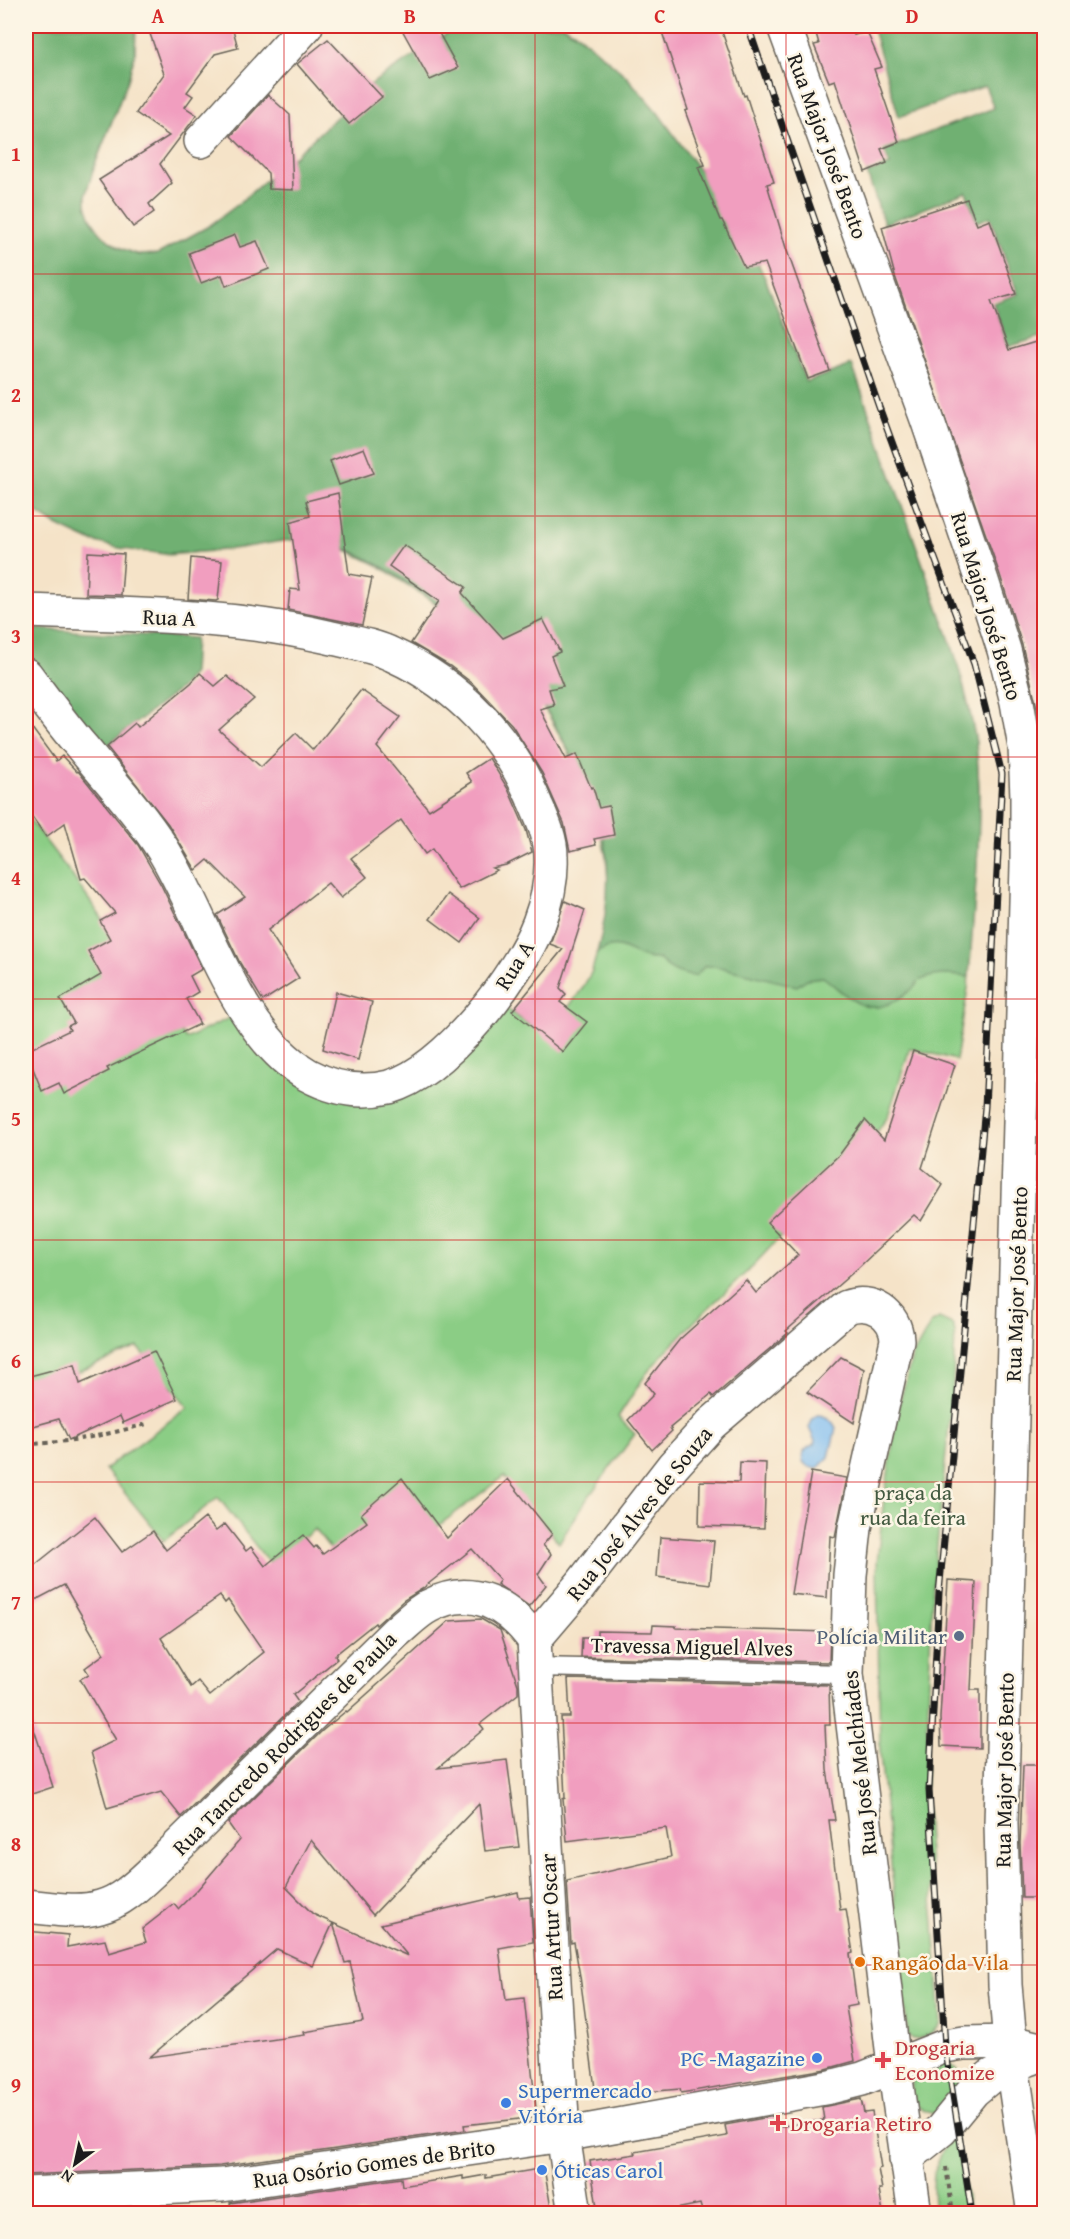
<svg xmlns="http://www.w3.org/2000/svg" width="1070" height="2239" viewBox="0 0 1070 2239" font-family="'Gentium Book Plus',serif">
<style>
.green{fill:#8bcd85;stroke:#547450;stroke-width:1.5}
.forest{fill:#70b072;stroke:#466647;stroke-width:1.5}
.water{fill:#7fbdf2;stroke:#4e6c87;stroke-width:1.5}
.building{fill:#f19ebf;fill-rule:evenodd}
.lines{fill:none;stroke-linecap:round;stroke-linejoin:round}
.lane-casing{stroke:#686258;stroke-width:21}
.street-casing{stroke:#686258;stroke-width:36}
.secondary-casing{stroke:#686258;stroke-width:36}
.path{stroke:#686258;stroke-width:4;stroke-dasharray:4.5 4.5;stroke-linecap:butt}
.lane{stroke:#fff;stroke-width:18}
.street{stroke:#fff;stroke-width:33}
.secondary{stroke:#fff;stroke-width:33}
.rail-casing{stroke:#1c1c1c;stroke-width:7}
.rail{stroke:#fcf5e5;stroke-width:4.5;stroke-dasharray:14;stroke-linecap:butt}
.grid{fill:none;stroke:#d62828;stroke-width:1.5;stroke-opacity:0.55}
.service-dot{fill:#5c6f8a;stroke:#fcf5e5;stroke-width:2}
.food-dot{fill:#e8710a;stroke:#fcf5e5;stroke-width:2}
.shop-dot{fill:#3f7fe0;stroke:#fcf5e5;stroke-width:2}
.health-dot{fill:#e0444e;stroke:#fcf5e5;stroke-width:2}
.labels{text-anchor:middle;stroke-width:5;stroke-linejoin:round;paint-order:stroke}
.street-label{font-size:22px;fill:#1c1c1c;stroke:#fcf5e5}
.park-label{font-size:22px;fill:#435a41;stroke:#fcf5e5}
.service-label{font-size:22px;fill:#4e5e75;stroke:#fcf5e5;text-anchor:end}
.food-label{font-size:22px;fill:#c56008;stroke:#fcf5e5;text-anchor:start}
.health-label{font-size:22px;fill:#be3a42;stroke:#fcf5e5;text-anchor:start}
.shop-label{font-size:22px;fill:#366cbe;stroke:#fcf5e5;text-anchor:start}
.neatline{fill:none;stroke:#d62828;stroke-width:2}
.grid-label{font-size:20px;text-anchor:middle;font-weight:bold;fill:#d62828}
</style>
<rect width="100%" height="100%" fill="#fcf5e5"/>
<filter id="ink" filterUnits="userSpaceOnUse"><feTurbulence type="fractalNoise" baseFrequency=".0167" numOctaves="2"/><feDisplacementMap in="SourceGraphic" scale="12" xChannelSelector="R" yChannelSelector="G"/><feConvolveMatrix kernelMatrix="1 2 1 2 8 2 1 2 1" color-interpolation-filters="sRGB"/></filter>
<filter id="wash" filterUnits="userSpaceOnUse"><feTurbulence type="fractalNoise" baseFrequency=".008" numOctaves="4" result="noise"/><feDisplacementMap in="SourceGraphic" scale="24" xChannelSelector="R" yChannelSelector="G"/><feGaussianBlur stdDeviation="1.35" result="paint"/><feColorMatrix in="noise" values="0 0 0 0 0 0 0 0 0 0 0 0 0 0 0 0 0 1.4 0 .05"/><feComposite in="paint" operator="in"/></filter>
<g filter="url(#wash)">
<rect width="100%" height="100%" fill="#f5e3c8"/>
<g class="green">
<path d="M26,26H136L135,53L128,80L90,178L86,194V205L89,215L100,232L108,240L128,252L149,256L158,254L209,226L232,209L298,153L374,82L459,26H564L574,31L626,76L658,113L744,235L765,278L806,382L852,365L955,655L968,704L976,742L979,787L978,844L968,988L956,1060L910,1048L888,1116L871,1141L749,1270L701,1315L664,1353L646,1374L618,1417L635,1434L587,1499L559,1543L504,1476L359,1586L315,1529L269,1563L218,1497L164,1541L105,1469L188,1407L138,1347L26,1394V815L71,874L186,1039L235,1015L353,1103L504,1007L546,1037L582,989L592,971L604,926L608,902V879L606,857L593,797L549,716L533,692L447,611L379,566L340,547L323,542L285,540L191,553L169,555L151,552L90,541L54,524L26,504Z"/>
<path d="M939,1318L952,1324L955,1331L953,1382L932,1596L925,1798L941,2024C935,2032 923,2039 913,2039L908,2035L880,1754L877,1562L884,1499L899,1405L912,1357L931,1323Z"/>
<path d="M945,2062L956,2069L962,2080L935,2114C911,2109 909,2096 913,2075Z"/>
<path d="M954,2130L969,2213L935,2214C930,2171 934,2166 954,2130Z"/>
</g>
<g class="forest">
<path d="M26,26H136L135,53L128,80L95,164L86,194V205L93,224L108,240L118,247L138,255L158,254L209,226L232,209L298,153L374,82L459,26H564L588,43L626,76L658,113L709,183L744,235L765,278L806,382L852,365L955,655C963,684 972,714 976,744C984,821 974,900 969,977C953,975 933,972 918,982C918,983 913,989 912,989C900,999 881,1011 865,1006C849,1001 836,986 823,977L807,979L797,986L715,966H705L695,976C681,975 669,970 659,959C631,961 623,935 597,953C611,902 612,848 593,798C587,782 577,768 570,753C559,733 548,709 532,692C514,670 490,652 470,632C435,600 372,553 325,542C297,536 268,544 240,548C159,559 92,556 26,504Z"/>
<path d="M872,26H1044V345L1041,337L1008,347L993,303L1018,294L990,217L977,222L966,192L884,224L867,173L890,165L884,150L994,108L985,86L899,117Z"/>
<path d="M36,629L195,638L193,673L182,687L100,751L26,664V631Z"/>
</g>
<path class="water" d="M817,1415C826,1415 832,1420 836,1428L829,1457L817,1469C799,1466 797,1453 814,1444L815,1441L809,1428L813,1418Z"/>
<g id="blocks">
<g class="building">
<path d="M162,26H232L238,48L215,54L187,92L193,96L185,107L197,115L160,164L172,183L149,204L154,212L133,227L99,180L169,136L136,113L164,74L149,31Z"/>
<path d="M400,26H435L458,68L430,80Z"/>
<path d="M660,26H720L744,96L746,95L774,182L767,184L786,248L830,371L808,379L765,263L744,267L722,220H720L698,167L705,165L685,111L688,110Z"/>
<path d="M814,26H852L854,35L867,32L882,67L874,69L899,142L881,149L887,163L865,172L835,80L829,82L814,45L819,44Z"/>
<path d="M328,39L382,97L349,124L297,64Z"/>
<path d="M268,95L290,115L293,190L269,189L268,173L231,136Z"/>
<path d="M967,199L977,225L990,220L1016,294L991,301L1009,350L1039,341L1044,358V573L1038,574L1044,616V710L1038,711L1022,645L1000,575L895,276L882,227Z"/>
<path d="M235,235L240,247L257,241L269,269L226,286L222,275L201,283L189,253Z"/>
<path d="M364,448L374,473L339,485L330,461Z"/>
<path d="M338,493L349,574L372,578L362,625L288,610L290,589L300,590L290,522L310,516L306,501Z"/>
<path d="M404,545L466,587L462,593L503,638L543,619L560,652L551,656L563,686L549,689L554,705L540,709L566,759L577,754L591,788L593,787L599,808L609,806L614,835L594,839L596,845L570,851L564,823L542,773L512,725L472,683L450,666L411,643L439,601L389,566Z"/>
<path d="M88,552L124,554L121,595L86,594Z"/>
<path d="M191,558L222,561L218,600L216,601L188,599Z"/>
<path d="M200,673L215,686L227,676L254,699L219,730L261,767L296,733L313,750L361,690L400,717L377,747L429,810L472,782L466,773L489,758L508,789L526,830L532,852L506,865L492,868L497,870L459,889L432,849L425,854L401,820L351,858L367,877L341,898L328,883L268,930L299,978L263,1001L240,963L217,915L245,897L208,860L196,870L168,824L107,747L135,723L138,727L191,683Z"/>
<path d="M26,720L56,761L62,756L77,772L78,771L138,845L161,885L202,969L190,976L198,992L186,999L200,1024L107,1068L109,1071L64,1094L59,1083L42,1091L26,1051L70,1030L68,1026L74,1023L60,999L101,975L88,951L110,939L100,921L115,913L85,878L81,879L65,823L46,837L26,808Z"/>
<path d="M448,894L480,918L462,943L430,919Z"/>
<path d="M565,901L585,910L560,988L566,994L560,1002L587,1022L563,1052L512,1011L563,949L550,944Z"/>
<path d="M336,992L372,1002L358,1060L323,1049Z"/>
<path d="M913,1051L955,1065L922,1168L943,1185L921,1221L914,1215L858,1268L786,1331L788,1333L713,1397L711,1394L670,1428L672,1431L652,1450L628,1420L654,1394L645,1383L680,1339L746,1280L756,1293L798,1255L767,1222L840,1154L865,1120L884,1140Z"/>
<path d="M154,1351L177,1399L123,1423L120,1416L69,1440L59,1419L26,1428V1377L75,1364L80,1384Z"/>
<path d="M841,1357L864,1369L854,1423L807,1392Z"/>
<path d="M740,1462L766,1463L764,1528L699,1526L700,1481L739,1482Z"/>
<path d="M811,1472L847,1478L835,1537L830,1536L827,1598L791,1594Z"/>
<path d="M402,1478L447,1538L508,1479L552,1534L543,1545L551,1554L538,1574L546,1585L529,1606L497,1584L500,1580L472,1549L422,1589L404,1600L376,1625L375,1623L335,1655L337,1659L293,1695L298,1702L181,1817L161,1792L107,1808L91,1752L116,1740L80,1679L89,1674L85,1668L104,1654L64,1585L26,1605V1572L95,1517L122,1552L153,1531L166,1550L205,1518L216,1531L225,1524L246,1551L251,1547L265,1566L303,1535L314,1548L316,1546L323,1554L367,1522L361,1514ZM220,1596L225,1603L228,1600L264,1652L210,1696L198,1681L191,1687L161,1638Z"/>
<path d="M660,1537L714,1541L710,1584L657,1577Z"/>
<path d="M948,1580L976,1582L971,1690H980V1748L941,1746L940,1718Z"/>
<path d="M481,1619L500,1630L518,1685V1694L480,1724L484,1729L438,1768L507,1760L519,1847L485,1851L479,1804L373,1915L311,1840L286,1887L313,1914L333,1923L313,1966L277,1949L150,2057L305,2035L304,2032L363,2022L350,1962L345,1963L333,1923L408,1956L381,1924L518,1892L519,1898L530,1897L533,1942L499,1948L506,2000L524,1998L537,2117L464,2125L465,2130L220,2166L26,2175V1931L68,1935L67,1947L105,1940L109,1953L146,1942L142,1929L174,1904L178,1909L198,1889L240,1840L228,1823L322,1731L346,1711L347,1712L449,1621Z"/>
<path d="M653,1625L676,1626V1628L830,1632L829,1662L581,1657L582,1638H597V1631L652,1632Z"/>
<path d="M568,1679L829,1685L830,1725H825L827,1770L835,1820H829L840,1910L846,1909L853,1953L850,1954L857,2005L846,2007L855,2061L826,2069L681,2093L680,2089L596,2096L580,1976L574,1942L571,1943L567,1881L671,1857L666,1828L567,1841L563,1799L565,1798L561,1717H570Z"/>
<path d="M30,1717L53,1787L26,1796V1718Z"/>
<path d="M1023,1765H1044V1898H1022L1020,1843Z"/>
<path d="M861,2099L864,2113L872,2112L881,2168L878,2169L882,2189H879L883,2214H703L700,2204L651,2214H598L590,2161L636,2154L635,2152L727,2136L725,2125L775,2116L777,2127L824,2120L822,2107Z"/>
<path d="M544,2168L552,2214H232L230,2203L401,2178L402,2186L463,2176V2179L486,2175V2178Z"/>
<path d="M132,2208V2214H26V2213Z"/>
</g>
</g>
</g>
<g filter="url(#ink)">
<use href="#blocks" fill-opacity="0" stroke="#686258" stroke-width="1.5"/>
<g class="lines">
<g class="lane-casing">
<path id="lane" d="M536,1667L847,1674"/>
</g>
<g class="street-casing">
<g id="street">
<path d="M201,141L306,26"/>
<path d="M26,611C127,615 228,614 328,637C349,642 373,645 393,655C459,685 509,738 536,805C543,821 551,838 551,856C552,878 547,902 539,923C519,975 445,1072 389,1087C360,1094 334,1089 308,1075C235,1033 205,917 162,848C139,812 109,780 82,747C62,724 44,699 26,675"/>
<path d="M534,1640L580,1586L673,1466L711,1424L847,1307C871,1298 896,1314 897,1340L855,1528L850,1575L847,1674L894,2065"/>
<path d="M1012,2065L1034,2214"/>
</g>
</g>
<g class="secondary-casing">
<g id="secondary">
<path d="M784,26L927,419L982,581L1004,650L1017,702L1025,747L1027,797V865L1001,1823L1005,1985L1012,2065"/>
<path d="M26,1906C49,1908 77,1914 100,1907C121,1902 139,1884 154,1870L396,1632C407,1623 417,1612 429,1606C472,1583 509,1605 534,1640L563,2135L575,2214"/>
<path d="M894,2065L915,2214"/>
<path d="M906,2158L941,2130L973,2091L991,2076L1012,2065L1032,2058"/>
<path d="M26,2194L222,2185L563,2135L830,2087L862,2079L945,2046L964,2043L1010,2042L1044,2050"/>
</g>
</g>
<g class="path">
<path d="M26,1444C69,1443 105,1435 147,1424"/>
<path d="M946,2167L953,2214"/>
</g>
<use href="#lane" class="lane"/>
<use href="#street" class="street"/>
<use href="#secondary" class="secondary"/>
<g class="rail-casing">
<path id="rail" d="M748,26L879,407L974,664L1002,774L985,1107L939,1593L929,1790L945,2046L972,2214"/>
</g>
<use href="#rail" class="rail"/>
</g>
</g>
<path class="grid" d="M284,26V2214M535,26V2214M786,26V2214M26,274H1044M26,516H1044M26,757H1044M26,999H1044M26,1240H1044M26,1482H1044M26,1723H1044M26,1965H1044"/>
<circle class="service-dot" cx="959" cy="1636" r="6"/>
<circle class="food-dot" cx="860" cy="1962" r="6"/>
<g class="shop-dot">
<circle cx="817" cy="2058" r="6"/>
<circle cx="506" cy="2103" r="6"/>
<circle cx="542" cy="2170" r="6"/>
</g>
<g class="health-dot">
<path d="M880 2051h6v6h6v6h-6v6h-6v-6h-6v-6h6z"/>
<path d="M775 2114h6v6h6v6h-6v6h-6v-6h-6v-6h6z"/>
</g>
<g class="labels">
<g class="street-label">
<text transform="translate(828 146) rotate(70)" y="8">Rua Major José Bento</text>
<text transform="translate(987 606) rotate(73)" y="8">Rua Major José Bento</text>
<text transform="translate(169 617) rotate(2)" y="8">Rua A</text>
<text transform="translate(514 965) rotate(-58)" y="8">Rua A</text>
<text transform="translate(1016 1284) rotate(-88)" y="8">Rua Major José Bento</text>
<text transform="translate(639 1513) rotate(-51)" y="8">Rua José Alves de Souza</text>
<text transform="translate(692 1646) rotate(1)" y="8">Travessa Miguel Alves</text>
<text transform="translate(284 1743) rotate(-45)" y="8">Rua Tancredo Rodrigues de Paula</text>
<text transform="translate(859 1763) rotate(-96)" y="8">Rua José Melchíades</text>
<text transform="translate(1004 1770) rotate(-89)" y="8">Rua Major José Bento</text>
<text transform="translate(551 1927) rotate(-93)" y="8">Rua Artur Oscar</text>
<text transform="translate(374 2163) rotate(-8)" y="8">Rua Osório Gomes de Brito</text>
</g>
<g class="park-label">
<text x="913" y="1500">praça da<tspan x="913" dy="25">rua da feira</tspan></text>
</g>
<g class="service-label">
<text x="947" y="1644">Polícia Militar</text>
</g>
<g class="food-label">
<text x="872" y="1970">Rangão da Vila</text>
</g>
<g class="health-label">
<text x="895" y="2055">Drogaria<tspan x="895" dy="25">Economize</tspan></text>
<text x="790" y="2131">Drogaria Retiro</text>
</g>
<g class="shop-label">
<text x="805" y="2066" text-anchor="end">PC -Magazine</text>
<text x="518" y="2098">Supermercado<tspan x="518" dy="25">Vitória</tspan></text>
<text x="554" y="2178">Óticas Carol</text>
</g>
</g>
<rect width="1070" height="2239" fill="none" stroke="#fcf5e5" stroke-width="66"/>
<g transform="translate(75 2164) rotate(213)" stroke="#fcf5e5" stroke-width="4.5" paint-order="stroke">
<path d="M0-4.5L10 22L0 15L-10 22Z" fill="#1c1c1c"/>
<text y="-9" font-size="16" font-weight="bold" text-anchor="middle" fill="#1c1c1c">N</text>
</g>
<rect x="33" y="33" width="1004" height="2173" class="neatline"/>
<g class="grid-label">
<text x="158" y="23">A</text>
<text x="410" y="23">B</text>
<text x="660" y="23">C</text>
<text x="912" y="23">D</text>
<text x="16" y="161">1</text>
<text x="16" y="402">2</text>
<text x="16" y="643">3</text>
<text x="16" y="885">4</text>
<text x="16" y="1126">5</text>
<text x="16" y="1368">6</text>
<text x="16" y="1609">7</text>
<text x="16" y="1851">8</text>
<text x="16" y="2092">9</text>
</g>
</svg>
